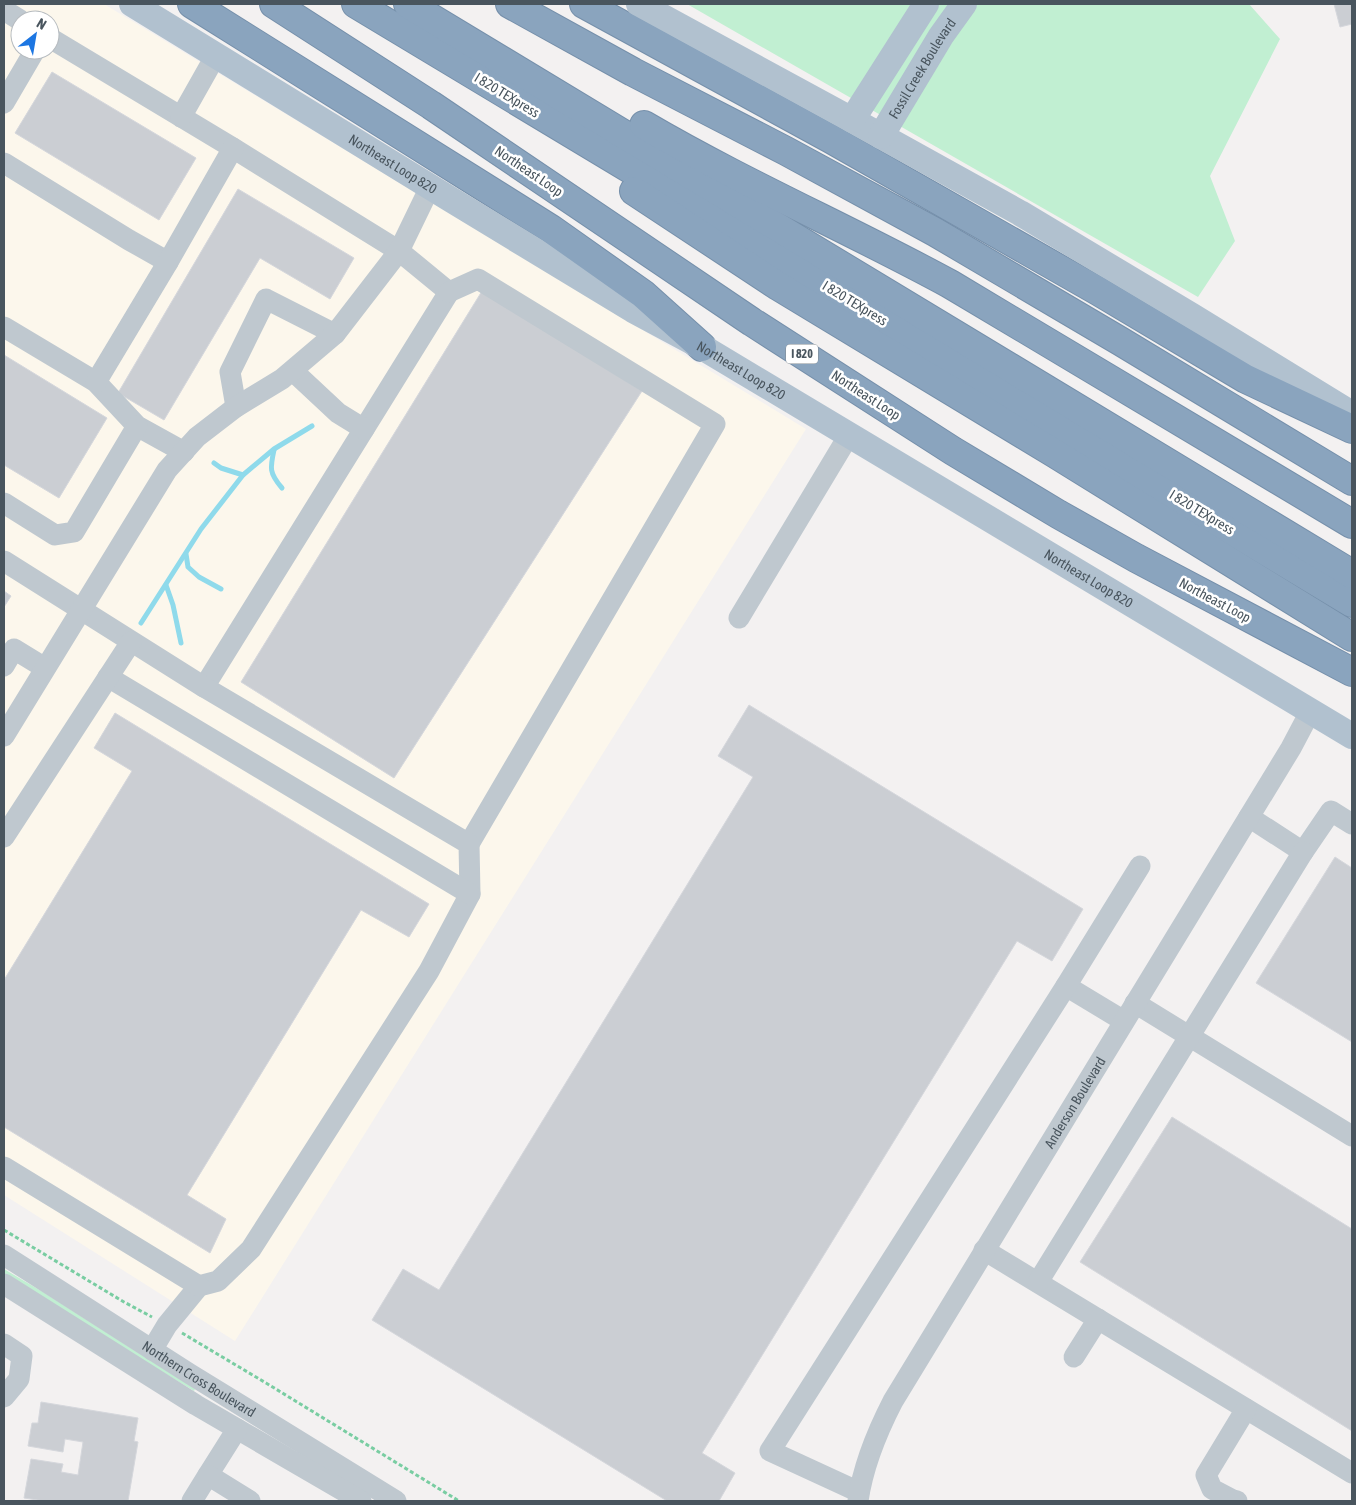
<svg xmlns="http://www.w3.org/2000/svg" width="1356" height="1505" viewBox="0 0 1356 1505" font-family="'Asap Condensed',sans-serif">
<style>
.commercial{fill:#fcf7ec;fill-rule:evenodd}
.green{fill:#c1efd2}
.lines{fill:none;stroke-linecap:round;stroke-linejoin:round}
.stream{stroke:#8fdaeb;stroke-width:5}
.building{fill:#cbced3;stroke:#d5d7dc}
.highway-casing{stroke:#758faa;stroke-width:30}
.path{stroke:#79cda2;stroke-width:3;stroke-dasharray:4 2.5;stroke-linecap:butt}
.minor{stroke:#bfc8cf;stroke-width:21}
.major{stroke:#b1c1cf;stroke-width:26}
.highway{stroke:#8aa4be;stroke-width:28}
.labels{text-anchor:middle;stroke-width:5;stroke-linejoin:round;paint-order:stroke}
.shield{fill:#fff;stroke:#80888e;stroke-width:1}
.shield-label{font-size:12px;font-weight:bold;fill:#49555e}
.street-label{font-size:14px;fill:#49555e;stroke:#fff}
</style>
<rect width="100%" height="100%" fill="#f3f1f1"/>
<path class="commercial" d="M4,4H104L806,429L235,1341L4,1195ZM20,20H50V50H20Z"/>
<g class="green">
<path d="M687,4H1249L1280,39L1210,176L1235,241L1198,297Z"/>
<path d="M4,1269L43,1292L195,1389L194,1391L4,1276Z"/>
</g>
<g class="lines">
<g class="stream">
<path d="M274,450C270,468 269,473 282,488"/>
<path d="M214,463L221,468L243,475"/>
<path d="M186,554L188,567L199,577L221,589"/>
<path d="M166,585L173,605L181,643"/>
<path d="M141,623L201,529L243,475L274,449L312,426"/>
</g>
</g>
<g class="building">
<path d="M1334,4H1352V24L1340,27Z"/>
<path d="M52,72L196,158L159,220L15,133Z"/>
<path d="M238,189L354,258L330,299L260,258L164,420L118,393Z"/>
<path d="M482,291L642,391L394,778L241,682Z"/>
<path d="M4,355L107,418L59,498L4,465Z"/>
<path d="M4,591L11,596L4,607Z"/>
<path d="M749,705L1083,909L1052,961L1017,941L702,1453L735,1473L719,1501H667L372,1320L403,1269L439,1290L753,777L718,756Z"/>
<path d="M115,713L429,904L409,937L361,910L187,1195L226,1219L210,1253L4,1127V980L132,771L94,748Z"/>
<path d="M1335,857L1352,868V1042L1256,983Z"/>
<path d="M1172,1117L1352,1229V1431L1080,1262Z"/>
<path d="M41,1402L138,1418L134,1441L138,1442L128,1501H44L24,1498L31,1459L63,1464L61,1472L78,1475L83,1442L65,1439L63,1452L28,1446L32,1423H38Z"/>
</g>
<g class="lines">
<g class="highway-casing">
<g id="highway">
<path d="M192,4L551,229L643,294L702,347"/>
<path d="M274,4L431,105L752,322L953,451L1058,514L1136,558L1352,672"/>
<path d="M356,4L1352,603"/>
<path d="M408,4L1352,574"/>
<path d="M510,4L633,72L786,151L935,232L1120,341L1352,481"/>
<path d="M584,4L831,139L1098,291L1246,379L1352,429"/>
<path d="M644,125C743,183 849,229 950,284L1352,524"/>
<path d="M634,191L778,286L1054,453L1352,637"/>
</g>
</g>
<g class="path">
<path d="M4,1230L124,1302L152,1317"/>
<path d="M182,1333L266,1383L459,1501"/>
</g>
<g class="minor">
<path d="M4,10L20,20"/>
<path d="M50,38L233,148L399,251L449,292L204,687"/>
<path d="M4,103L35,50"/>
<path d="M181,117L216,55"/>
<path d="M4,163L129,240L168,262"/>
<path d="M449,292L478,279L715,424L469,844"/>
<path d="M4,327L96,382L137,426L184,452"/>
<path d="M293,371L338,413L364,429"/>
<path d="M96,382L168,262L233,148"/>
<path d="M236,407L230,372L266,299L335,334"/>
<path d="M4,503L55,535L74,532L137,426"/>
<path d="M4,561L204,687L469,844L470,894L429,971L251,1249L218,1281L199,1286L167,1325L152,1350"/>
<path d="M739,618L849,435"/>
<path d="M4,666L14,649L45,668"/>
<path d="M108,677L470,894"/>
<path d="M4,736L167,470L197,437L236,407L282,379L335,334L399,251L430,187"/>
<path d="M1249,817L1303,852L1331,811L1352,824"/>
<path d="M4,837L131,642"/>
<path d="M1066,986L1124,1021"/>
<path d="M1135,1003L1352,1136"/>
<path d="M4,1167L199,1286"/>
<path d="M984,1250L1352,1473"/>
<path id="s1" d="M4,1255L190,1374L396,1501"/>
<path d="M1038,1282L1303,852"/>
<path d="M4,1284L196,1405L361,1501"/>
<path d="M4,1344L22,1356L19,1379L4,1397"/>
<path d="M1074,1357L1098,1319"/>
<path d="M208,1475L237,1429"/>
<path d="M859,1492L770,1451L1066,986L1140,866"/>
<path d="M192,1501L208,1475L250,1501"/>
<path id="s2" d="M858,1501C863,1466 877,1432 893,1401L1291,748L1310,712"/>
<path d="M1237,1501L1233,1500L1212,1489L1206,1475L1246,1409"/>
</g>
<g class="major">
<path id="s3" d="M132,4L450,199L633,310L702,347L1352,736"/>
<path d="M639,4L852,120L1020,213L1192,316L1352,414"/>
<path d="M852,120L926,4"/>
<path id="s4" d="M881,136L941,36L964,4"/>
</g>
<use href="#highway" class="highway"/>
</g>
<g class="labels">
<rect class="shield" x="786" y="344.5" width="32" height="19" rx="4"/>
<g class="shield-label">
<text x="802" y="358">I 820</text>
</g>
<g class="street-label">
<text dy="5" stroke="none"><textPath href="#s4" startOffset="79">Fossil Creek Boulevard</textPath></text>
<text transform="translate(507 95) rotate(31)" y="5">I 820 TEXpress</text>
<text dy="5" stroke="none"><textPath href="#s3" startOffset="306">Northeast Loop 820</textPath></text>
<text transform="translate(529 171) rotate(34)" y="5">Northeast Loop</text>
<text transform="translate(855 303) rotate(31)" y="5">I 820 TEXpress</text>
<text dy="5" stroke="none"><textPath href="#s3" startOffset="711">Northeast Loop 820</textPath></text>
<text transform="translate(866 395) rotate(33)" y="5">Northeast Loop</text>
<text transform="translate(1202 512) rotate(31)" y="5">I 820 TEXpress</text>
<text dy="5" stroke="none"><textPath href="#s3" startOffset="1116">Northeast Loop 820</textPath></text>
<text transform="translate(1215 600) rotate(28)" y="5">Northeast Loop</text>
<text dy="5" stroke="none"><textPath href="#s2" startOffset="456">Anderson Boulevard</textPath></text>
<text dy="5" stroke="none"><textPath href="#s1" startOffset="231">Northern Cross Boulevard</textPath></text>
</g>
</g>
<rect width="1356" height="1505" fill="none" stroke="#49555e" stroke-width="10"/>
<g transform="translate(35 35) rotate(31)"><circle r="24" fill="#ffffff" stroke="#b6bbbf"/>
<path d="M0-4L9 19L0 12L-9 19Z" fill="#1c76e2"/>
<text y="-8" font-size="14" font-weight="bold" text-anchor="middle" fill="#49555e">N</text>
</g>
</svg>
